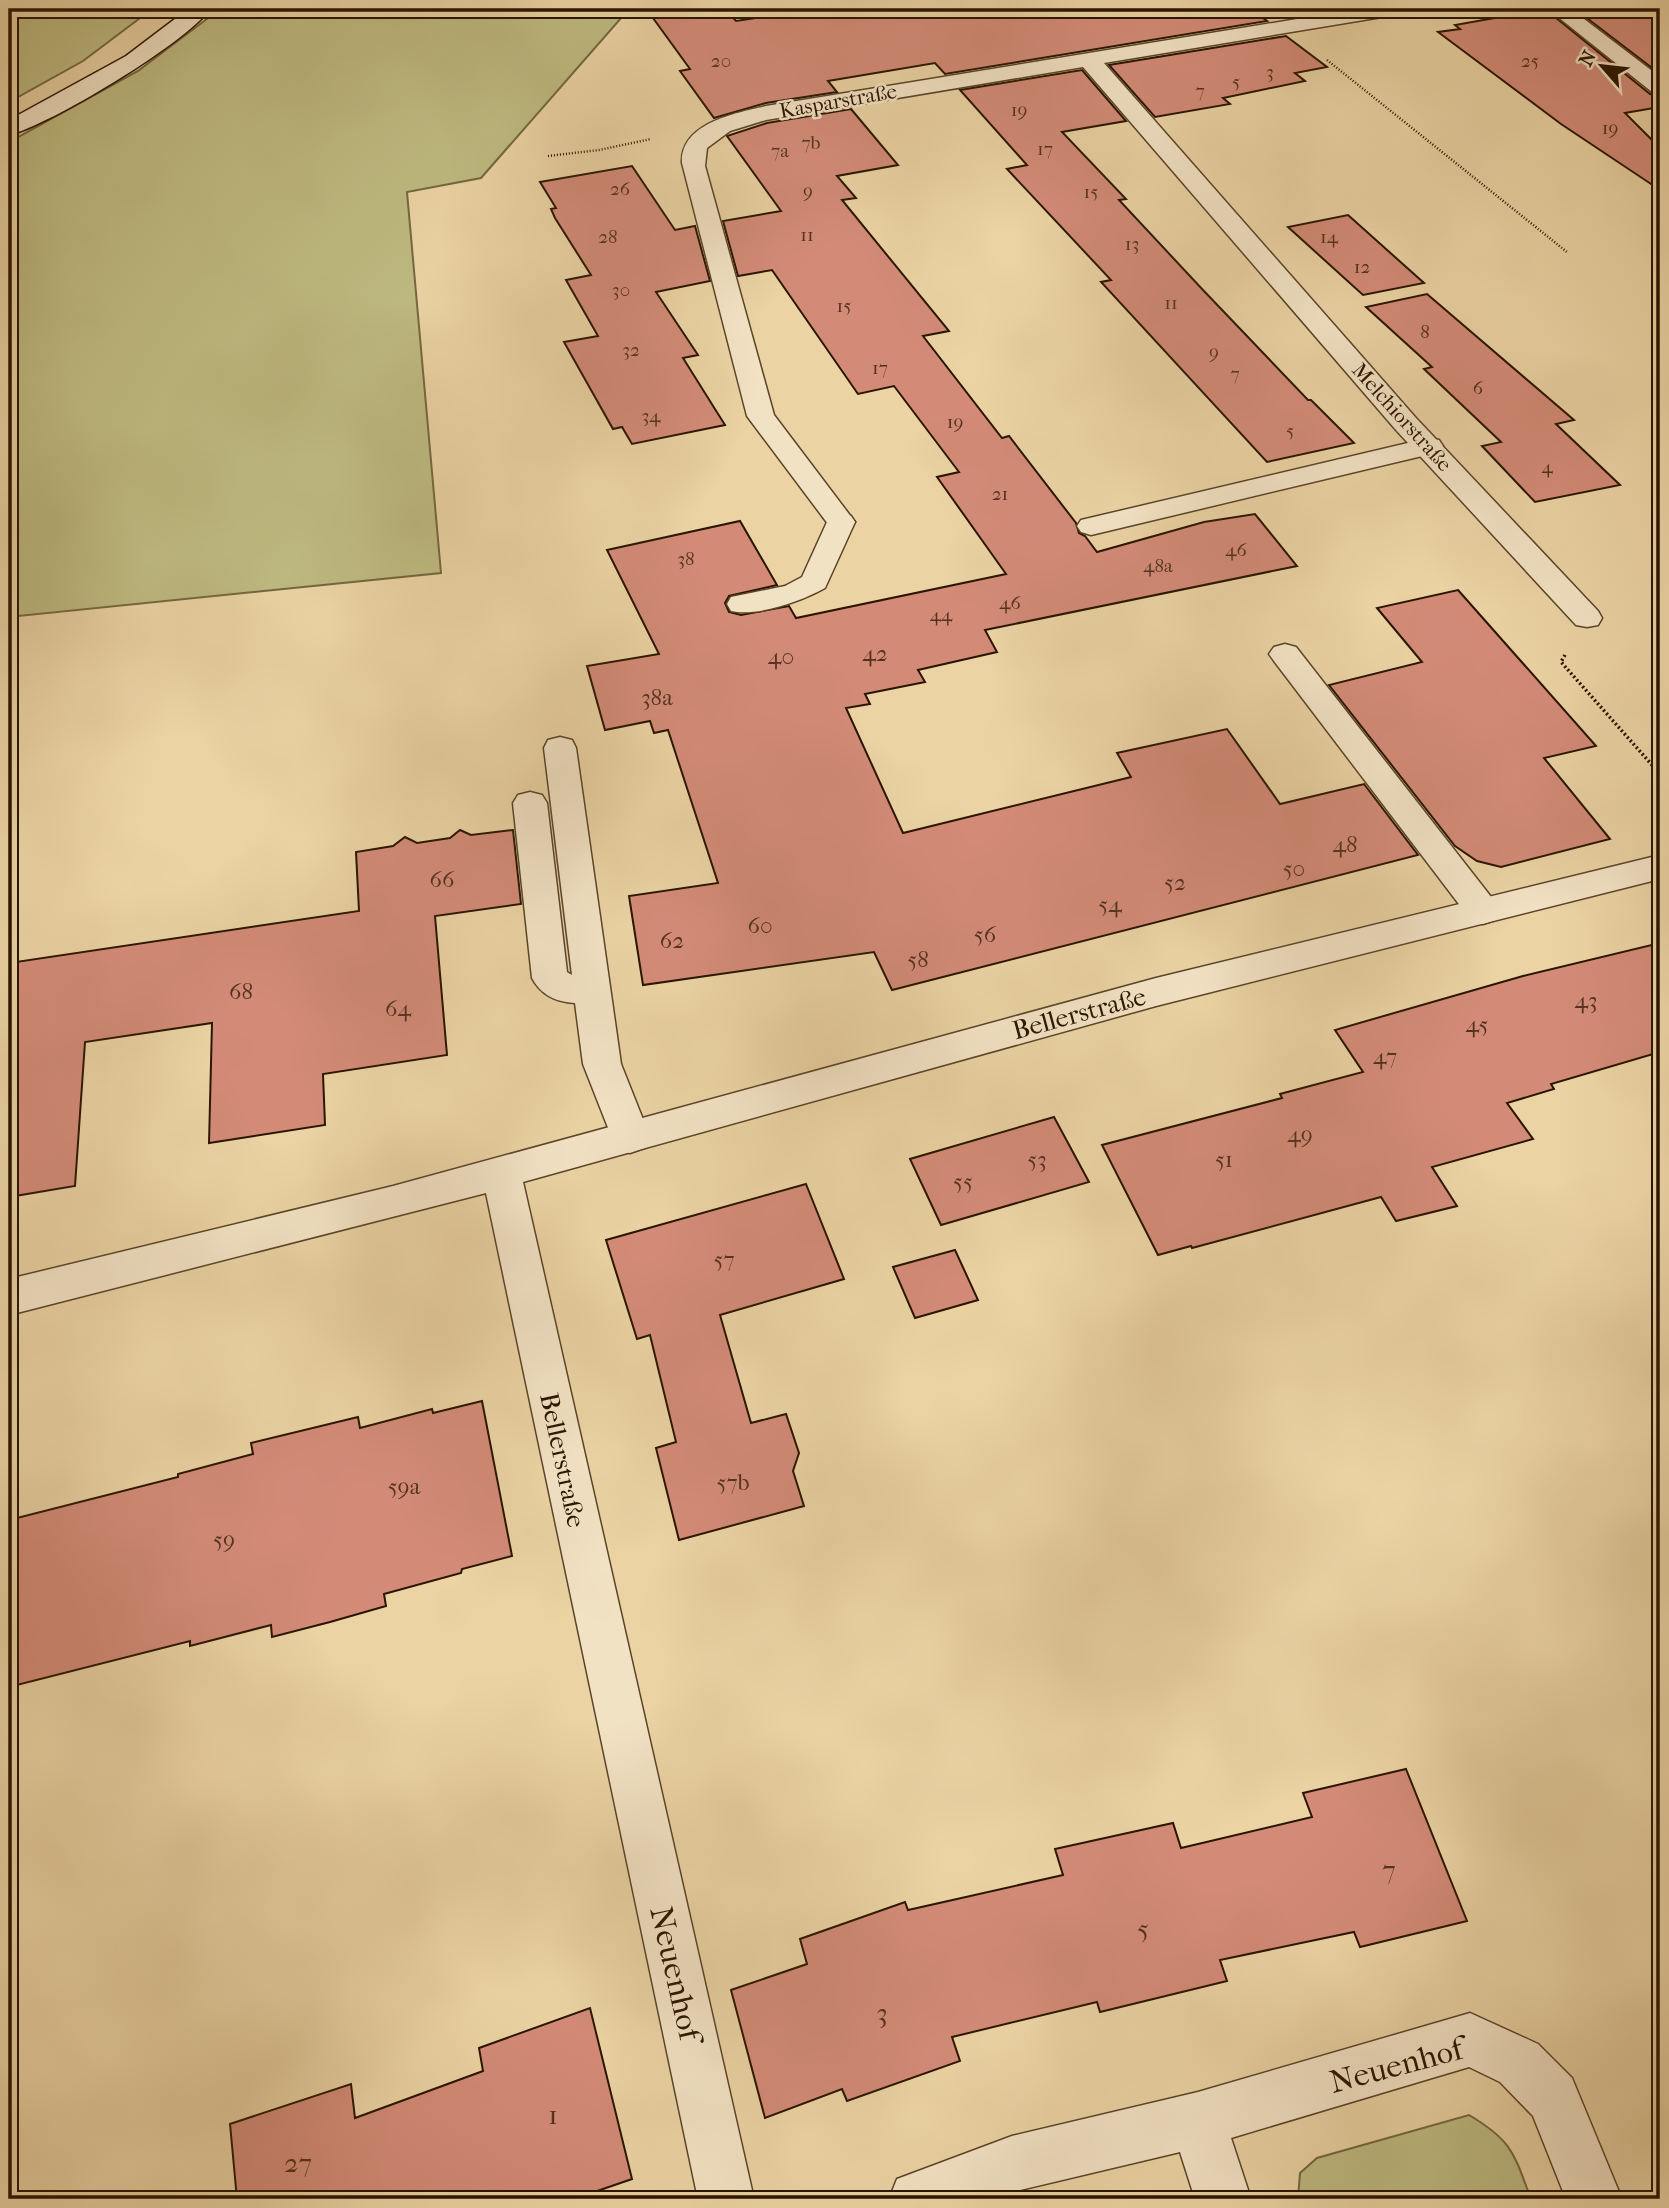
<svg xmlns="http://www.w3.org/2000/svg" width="1669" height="2208" viewBox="0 0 1669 2208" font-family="'IM FELL French Canon',serif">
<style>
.green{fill:#beba81;stroke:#746840;stroke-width:2}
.building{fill:#d38b78;stroke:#2a1500;stroke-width:2}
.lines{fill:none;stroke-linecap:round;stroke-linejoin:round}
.lane-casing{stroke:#5a4429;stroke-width:3}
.street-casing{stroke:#5a4429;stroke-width:3}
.secondary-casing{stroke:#2a1500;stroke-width:3}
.path-far1{stroke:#2a1500;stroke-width:2.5;stroke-dasharray:1 2;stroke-linecap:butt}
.path{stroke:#2a1500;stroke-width:3.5;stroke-dasharray:2 2.5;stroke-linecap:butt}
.lane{fill:#f2e2c4;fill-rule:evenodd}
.street{fill:#f2e2c4;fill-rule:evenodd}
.secondary{fill:#f2e2c4;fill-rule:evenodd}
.labels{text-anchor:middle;stroke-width:5;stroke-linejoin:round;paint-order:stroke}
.far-number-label{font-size:19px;fill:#54321e}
.far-street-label{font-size:21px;fill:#2a1500;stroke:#f2e2c4}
.number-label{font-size:23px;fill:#54321e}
.street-label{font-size:26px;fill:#2a1500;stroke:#f2e2c4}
.near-number-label{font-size:28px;fill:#54321e}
.near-street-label{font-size:32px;fill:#2a1500;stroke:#f2e2c4}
</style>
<rect width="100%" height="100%" fill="#ebd3a4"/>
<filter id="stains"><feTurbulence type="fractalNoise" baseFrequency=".00286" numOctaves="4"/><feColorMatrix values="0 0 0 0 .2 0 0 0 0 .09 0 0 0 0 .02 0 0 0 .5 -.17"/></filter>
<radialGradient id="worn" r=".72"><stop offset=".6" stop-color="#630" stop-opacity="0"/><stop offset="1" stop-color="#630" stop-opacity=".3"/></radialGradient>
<g class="green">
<path d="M9,9H152L83,61L9,102Z"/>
<path d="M220,9H629L481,178L407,192L441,573L9,617V142L138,71Z"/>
<path d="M1469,2115C1513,2141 1514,2154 1531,2199H1298L1300,2173L1317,2158Z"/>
</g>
<g class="building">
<path d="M713,9H725L736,21L814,9H1117L1127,18L1181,9H1251L1267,21L945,74L935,63L828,81L837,92L766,103L714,118L680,71L690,69L653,18Z"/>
<path d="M1545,9L1650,94L1660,95V107L1625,113L1660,148V190L1561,124L1438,32L1460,29L1455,25Z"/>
<path d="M1575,9H1660V74Z"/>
<path d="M1286,36L1327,67L1295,73L1305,81L1223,98L1230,104L1155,117L1109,65Z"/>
<path d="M1082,70L1126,121L1062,132L1126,199L1119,200L1203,290L1308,400H1311L1354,443L1267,462L1101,282L1111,280L1007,169L1027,165L960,90Z"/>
<path d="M851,109L898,165L837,176L856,198L842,200L949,331L923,336L1002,438L1009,436L1076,523L1079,533L1085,536L1097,552L1204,522L1255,514L1297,566L985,630L997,652L918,670L925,682L865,694L870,704L846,708L903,833L1131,777L1117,753L1227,729L1280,804L1364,784L1418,855L892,990L874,952L643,985L629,896L718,883L668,730L654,733L650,721L605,730L587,666L659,654L607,550L740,521L777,585L729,596L725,603L729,612L741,615L789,606L796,618L1006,574L937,477L959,472L894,386L858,394L772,270L738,276L723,221L781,211L727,136L767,123Z"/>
<path d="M632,166L675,230L695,226L710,281L656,292L698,355L683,358L725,425L632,444L622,427L613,429L564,342L598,336L566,280L591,275L555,218L551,209L556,208L540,182Z"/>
<path d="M1348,215L1424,283L1363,295L1288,227Z"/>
<path d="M1427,294L1574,420L1556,424L1620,485L1535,502L1482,446L1501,442L1424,369L1432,367L1366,307Z"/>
<path d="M1458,590L1596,746L1544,758L1610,839L1501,867L1477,861L1455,846L1329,685L1422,662L1377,608Z"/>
<path d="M460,830L471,835L513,830L521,904L435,916L447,1055L323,1074L325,1125L209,1143L212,1023L85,1042L75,1186L9,1197V963L359,911L356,852L393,846L405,837L417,843L450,838Z"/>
<path d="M1660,943V1052L1551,1084L1554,1089L1507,1103L1533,1139L1432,1167L1457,1206L1396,1221L1381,1197L1192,1248L1191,1246L1158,1255L1102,1145L1282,1098L1280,1094L1363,1072L1335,1030L1523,976Z"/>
<path d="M1054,1117L1089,1182L941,1225L910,1159Z"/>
<path d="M806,1184L844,1279L720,1315L751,1423L786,1414L799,1453L793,1471L804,1506L679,1540L656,1448L676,1442L650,1335L637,1339L606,1240Z"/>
<path d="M955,1250L978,1300L915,1318L893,1267Z"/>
<path d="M482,1401L512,1556L462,1569L461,1573L384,1594L386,1606L330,1622L272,1637L271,1625L190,1646V1641L9,1687V1520L178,1477V1474L253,1454L251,1443L358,1417L360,1428L432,1409L433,1413Z"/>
<path d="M1406,1769L1467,1921L1360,1947L1354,1932L1220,1960L1227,1981L1100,2012L1097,2002L952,2037L960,2061L847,2101L842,2089L765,2118L731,1990L807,1964L800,1939L905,1902L908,1910L1063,1875L1055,1849L1173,1823L1181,1848L1312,1817L1303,1793Z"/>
<path d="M590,2008L632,2179L574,2199H237L230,2124L351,2084L355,2118L483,2071L479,2048Z"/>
</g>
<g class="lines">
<g class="lane-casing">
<g id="lane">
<path d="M1429,438L1439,440L1443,446L1439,452L1091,535L1081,532L1077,526L1081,520Z"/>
<path d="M841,513L851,516L855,522L825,588C802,601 757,617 731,611L727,604L731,597L785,586L802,577L827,522L831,516Z"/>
<path d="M1285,644L1296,647L1495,902L1501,911L1495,920L1483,924L1471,920L1274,661L1269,654L1274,647Z"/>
<path d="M560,737L572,740L576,748L621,1064L650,1137L644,1148L630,1153L616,1148L583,1064L575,1003C556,1002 541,995 532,978L513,803L518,795L530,792L542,795L547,803L567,972L572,975L544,748L548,740Z"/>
</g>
</g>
<g class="street-casing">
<g id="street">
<path d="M1358,9H1404L1401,13L1394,15L1104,63L1416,418L1598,611L1602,618L1598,625L1587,627L1576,625L1396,430L1083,67L766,120L730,131L707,148L705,166L774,415L855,522L851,528L841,531L831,528L747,416L682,163C680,123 736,113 766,106Z"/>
<path d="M1548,9H1571L1660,77V93L1652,92Z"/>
<path d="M1660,855V879L1156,1006L523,1182L754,2199H698L486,1193L9,1315V1279L393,1186L1156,978Z"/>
<path d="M1470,2013L1538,2044L1572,2078L1622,2199H1566L1533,2116L1500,2082L1469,2067L1231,2138L1251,2199H1195L1180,2152L1012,2192L993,2199H889L897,2179L1012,2136L1198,2092Z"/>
</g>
</g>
<g class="secondary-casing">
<path id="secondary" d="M188,9H210C186,43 50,125 9,135V120L126,56Z"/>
</g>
<g class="path-far1">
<path d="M1327,60L1567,252"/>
<path d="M548,156L599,150L651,139"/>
</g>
<path class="path" d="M1565,655L1561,662L1660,774"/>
<use href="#lane" class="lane"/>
<use href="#street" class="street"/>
<use href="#secondary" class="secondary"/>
</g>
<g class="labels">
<g class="far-number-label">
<text x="721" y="67">20</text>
<text x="1530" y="67">25</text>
<text x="1270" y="78">3</text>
<text x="1236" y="88">5</text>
<text x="1200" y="97">7</text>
<text x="1019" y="116">19</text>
<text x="1610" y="134">19</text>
<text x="811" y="149">7b</text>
<text x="1045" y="155">17</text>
<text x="780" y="157">7a</text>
<text x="620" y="195">26</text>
<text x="808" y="197">9</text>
<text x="1091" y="198">15</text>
<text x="807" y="241">11</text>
<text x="608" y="243">28</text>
<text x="1329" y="243">14</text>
<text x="1132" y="250">13</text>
<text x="1362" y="273">12</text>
<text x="621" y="296">30</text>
<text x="1171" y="309">11</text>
<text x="844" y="312">15</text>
<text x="1425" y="338">8</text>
<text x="631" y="356">32</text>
<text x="1214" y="358">9</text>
<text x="880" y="374">17</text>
<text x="1235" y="380">7</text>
<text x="1478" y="394">6</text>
<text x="651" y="422">34</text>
<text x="955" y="428">19</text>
<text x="1290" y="437">5</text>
<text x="1547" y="473">4</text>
<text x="1000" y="500">21</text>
<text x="1236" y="556">46</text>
<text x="686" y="565">38</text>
<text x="1158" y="572">48a</text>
<text x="1010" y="609">46</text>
<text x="941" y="621">44</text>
</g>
<g class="far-street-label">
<text transform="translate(838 101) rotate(-10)" y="7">Kasparstraße</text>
<text transform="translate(1402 417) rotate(48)" y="7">Melchiorstraße</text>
</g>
<g class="number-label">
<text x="875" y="661">42</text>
<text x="781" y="664">40</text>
<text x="657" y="705">38a</text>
<text x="1345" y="852">48</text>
<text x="1294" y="876">50</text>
<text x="442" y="887">66</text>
<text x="1175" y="890">52</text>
<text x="1110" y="912">54</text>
<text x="760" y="933">60</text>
<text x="985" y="942">56</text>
<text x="672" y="948">62</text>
<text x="918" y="967">58</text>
<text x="241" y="999">68</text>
<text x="1586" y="1008">43</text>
<text x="398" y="1016">64</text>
<text x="1477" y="1032">45</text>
<text x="1385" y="1064">47</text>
<text x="1300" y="1142">49</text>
<text x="1037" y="1167">53</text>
<text x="1224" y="1167">51</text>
<text x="963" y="1189">55</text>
<text x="724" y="1267">57</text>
<text x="733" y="1490">57b</text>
<text x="404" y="1494">59a</text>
<text x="224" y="1547">59</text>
</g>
<g class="street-label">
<text transform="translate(1079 1013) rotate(-15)" y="9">Bellerstraße</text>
<text transform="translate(563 1460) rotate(78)" y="9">Bellerstraße</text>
</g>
<g class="near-number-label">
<text x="1389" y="1879">7</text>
<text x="1143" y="1938">5</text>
<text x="882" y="2022">3</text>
<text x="553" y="2124">1</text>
<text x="298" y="2172">27</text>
</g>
<g class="near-street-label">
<text transform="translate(676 1973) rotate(77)" y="11">Neuenhof</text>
<text transform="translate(1396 2065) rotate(-15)" y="11">Neuenhof</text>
</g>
</g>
<rect width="1669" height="2208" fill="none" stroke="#ebd3a4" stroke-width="35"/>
<rect x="10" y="10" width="1648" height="2187" fill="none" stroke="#2a1500" stroke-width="3.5"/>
<rect x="18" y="18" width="1634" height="2173" fill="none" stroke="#2a1500" stroke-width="2"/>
<g transform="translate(1602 66) rotate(298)" stroke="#f2e2c4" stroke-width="5" paint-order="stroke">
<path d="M0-5L12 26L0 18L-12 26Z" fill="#2a1500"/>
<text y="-10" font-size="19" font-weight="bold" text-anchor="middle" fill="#2a1500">N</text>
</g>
<rect width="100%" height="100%" filter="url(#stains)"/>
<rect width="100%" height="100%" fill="url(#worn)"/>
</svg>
